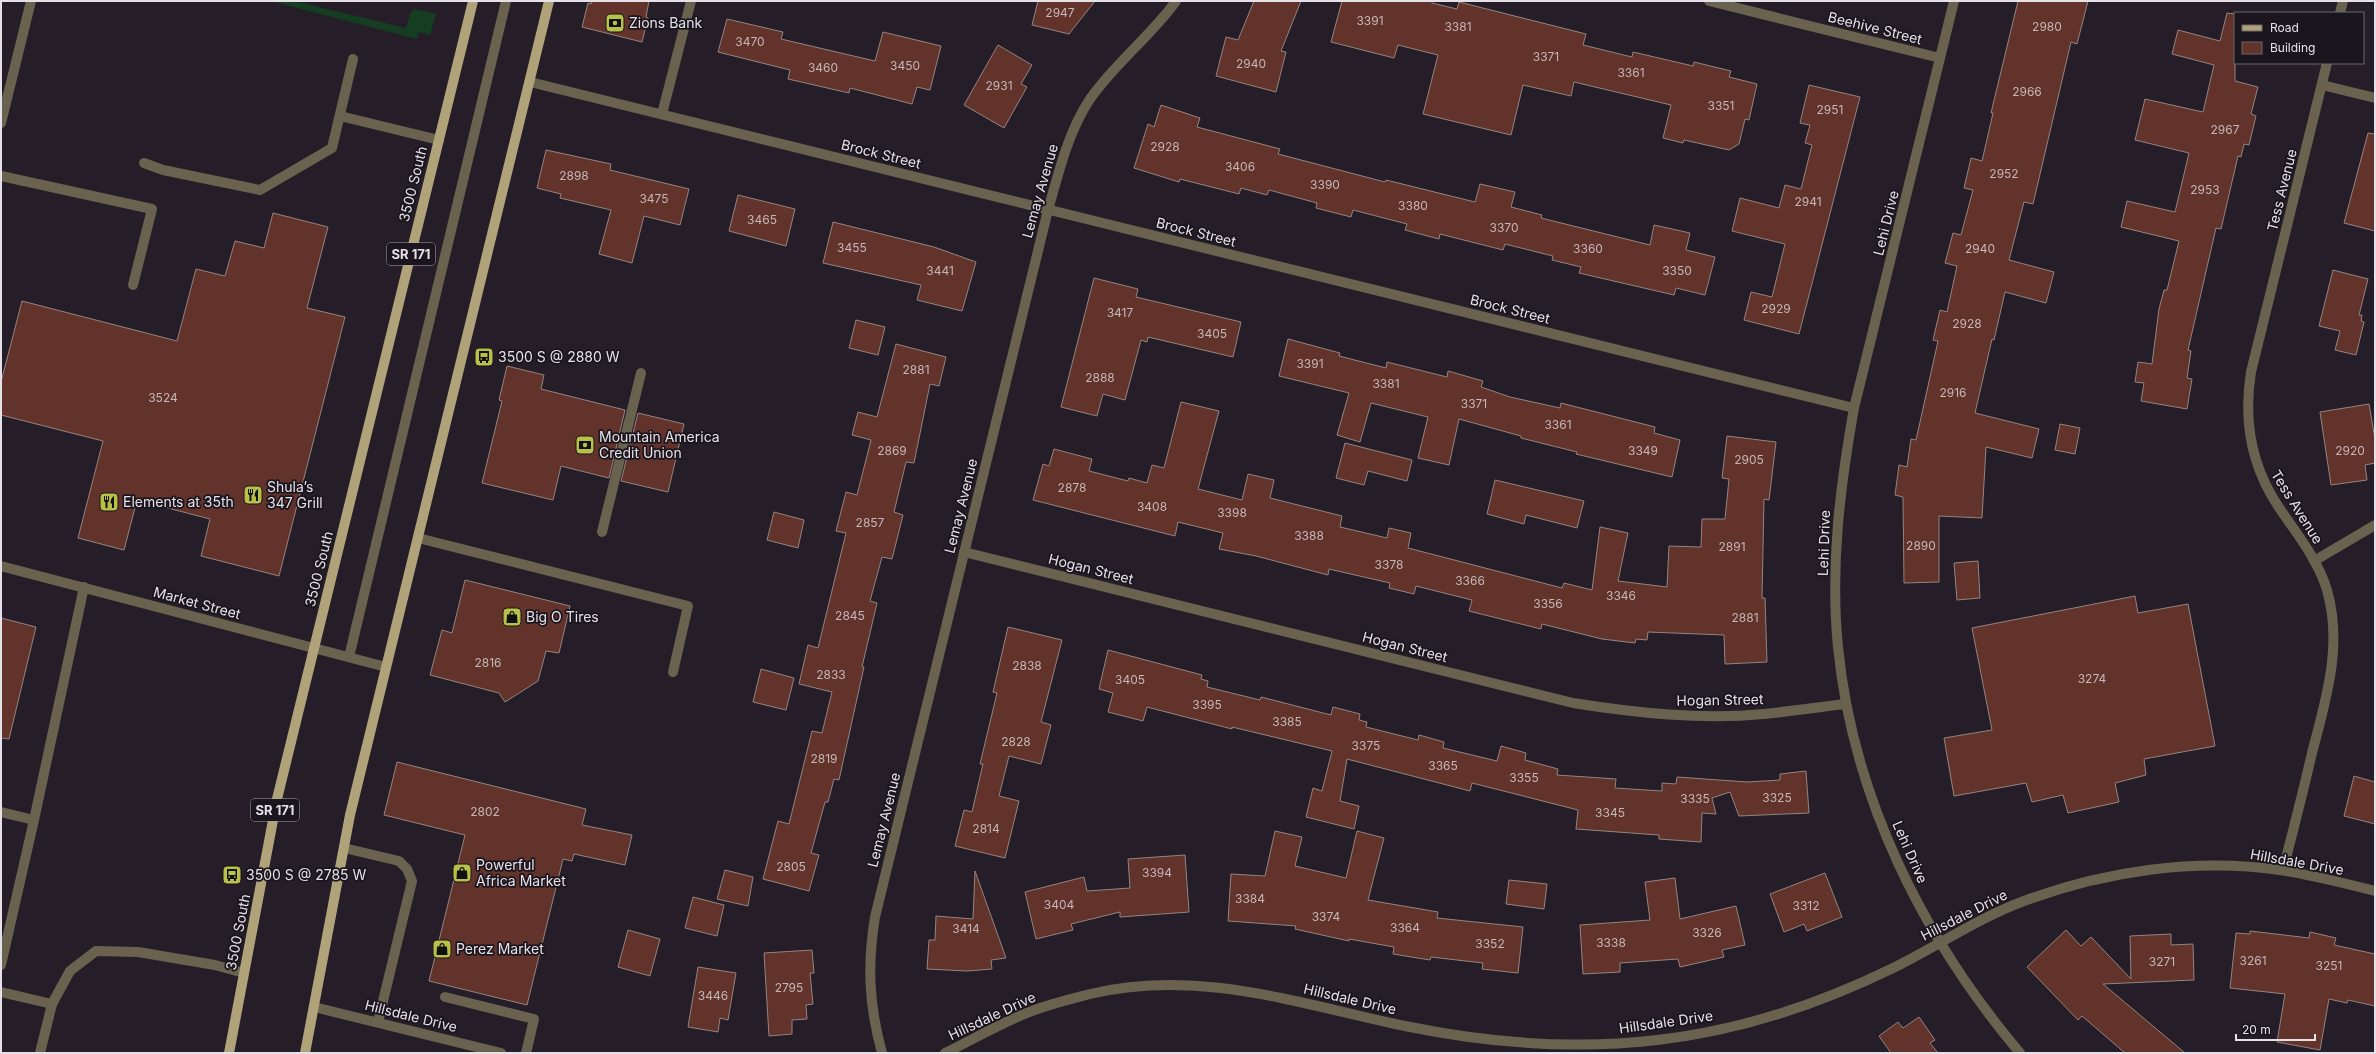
<svg xmlns="http://www.w3.org/2000/svg" width="2376" height="1054" viewBox="0 0 2376 1054" font-family="Inter,sans-serif">
<style>
.green{fill:#153d22}
.building{fill:#62332a;stroke:#948481}
.lines{fill:none;stroke-linecap:round;stroke-linejoin:round}
.lane{stroke:#68624e;stroke-width:10}
.street{stroke:#68624e;stroke-width:10}
.primary{stroke:#b1a379;stroke-width:10}
.labels{text-anchor:middle;stroke-width:3.5;stroke-linejoin:round;paint-order:stroke}
.number-label{font-size:12px;fill:#c5b6b8}
.shield{fill:#1b151e;stroke:#a9a4ab;stroke-width:1}
.shield-label{font-size:13px;font-weight:bold;fill:#e6e1e8}
.poi-label{font-size:14px;fill:#e6e1e8;stroke:#1b151e;text-anchor:start}
.street-label{font-size:14px;fill:#e6e1e8;stroke:#1b151e}
</style>
<rect width="100%" height="100%" fill="#251e28"/>
<path class="green" d="M270,1H294L406,28L410,14L414,9L436,14L430,35L419,32L417,39Z"/>
<g class="building">
<path d="M592,1H649L646,17L648,18L642,42L582,27L588,3L591,4Z"/>
<path d="M1038,1H1095L1069,34L1032,25Z"/>
<path d="M1254,1H1301L1281,51L1286,52L1276,92L1216,76L1226,37L1238,40Z"/>
<path d="M1342,1H1432V3L1457,9L1459,2L1586,34L1583,45L1632,57L1633,52L1693,66L1694,62L1731,71L1729,77L1757,84L1749,120L1745,119L1739,144L1729,150L1684,140L1683,143L1663,138L1671,105L1574,82L1571,96L1523,85L1511,135L1423,114L1438,55L1398,45L1394,58L1331,42Z"/>
<path d="M2018,1H2088L2077,44L2071,42L2033,204L2024,202L2009,260L2054,272L2046,303L2005,292L1994,340L1992,339L1975,413L2039,429L2032,458L1986,447L1982,518L1939,516V582L1904,583L1903,497L1895,495L1899,465L1907,467L1911,439L1916,440L1938,341L1933,340L1940,310L1947,312L1957,266L1945,263L1953,233L1961,235L1973,190L1964,188L1971,158L1982,161L1993,113H1991Z"/>
<path d="M2227,13L2235,14V81L2258,87L2251,114L2256,116L2249,145L2244,144L2241,157L2238,156L2221,229L2216,228L2188,350L2191,351L2187,378L2192,379L2187,409L2141,401L2144,383L2135,382L2138,362L2152,364L2159,309L2164,290H2167L2179,241L2121,227L2127,201L2175,212L2189,153L2135,140L2145,99L2203,112L2214,65L2172,54L2178,30L2220,41Z"/>
<path d="M727,19L783,32L781,39L875,61L883,32L941,46L930,90L917,87L912,104L850,88L849,93L788,79L790,70L718,52Z"/>
<path d="M998,45L1032,65L1021,84L1027,87L1004,128L964,105Z"/>
<path d="M1809,85L1860,97L1799,334L1744,320L1751,292L1772,297L1785,244L1732,231L1740,198L1779,208L1785,185L1801,189L1812,145L1805,143L1810,125L1800,123Z"/>
<path d="M1161,105L1200,118L1197,127L1280,149L1278,154L1385,182L1386,180L1475,202L1480,184L1515,192L1511,207L1542,215L1541,218L1650,245L1654,225L1690,233L1686,250L1715,257L1705,295L1676,288L1674,295L1579,273L1581,267L1552,260L1553,256L1505,244L1503,250L1440,234L1439,239L1405,230L1407,224L1353,210L1351,217L1316,208L1317,203L1269,190L1267,195L1241,188L1239,194L1180,179L1179,182L1134,168L1148,124L1154,127Z"/>
<path d="M2368,133L2375,134V231L2344,223Z"/>
<path d="M546,150L611,164L610,170L689,189L680,225L644,216L632,263L599,254L611,210L560,198L561,194L537,188Z"/>
<path d="M738,195L795,209L786,246L729,231Z"/>
<path d="M273,213L328,227L307,308L345,317L279,576L201,556L210,519L137,500L124,550L78,538L103,441L1,415V382L22,301L177,341L196,269L225,276L235,241L264,248Z"/>
<path d="M833,222L934,247L976,262L962,311L917,300L921,285L823,263Z"/>
<path d="M2333,270L2368,279L2359,315H2362L2361,321L2364,322L2356,355L2335,350L2340,331L2319,326Z"/>
<path d="M1094,278L1138,289L1136,297L1241,322L1233,357L1148,337L1147,342L1141,340L1125,400L1103,394L1097,416L1061,407Z"/>
<path d="M856,320L885,327L878,355L849,348Z"/>
<path d="M1288,339L1340,353L1339,356L1386,368L1387,362L1447,377L1448,371L1483,381L1481,387L1510,397L1560,408L1561,403L1655,427L1654,433L1680,440L1672,477L1576,454L1577,452L1521,438V436L1459,419L1449,465L1418,458L1428,417L1371,403L1360,442L1337,435L1349,393L1279,376Z"/>
<path d="M896,344L946,357L939,386L930,384L914,463L906,462L894,512L903,515L892,559L882,557L870,601L877,603L862,667H864L839,780L834,779L828,802H825L811,853L819,855L809,891L763,879L778,821L789,824L812,731L822,733L832,692L799,684L808,645L818,648L846,533L836,531L846,492L857,495L871,440L852,435L858,412L877,417Z"/>
<path d="M507,366L544,375L541,389L625,410L609,478L561,466L553,500L482,483L502,401L499,400Z"/>
<path d="M1181,402L1219,411L1198,489L1242,500L1248,474L1274,480L1270,498L1342,516L1340,527L1387,538L1389,528L1411,533L1408,548L1562,588L1564,583L1592,590L1600,527L1628,533L1618,581L1667,587L1669,546L1701,547L1702,519H1725L1729,479L1722,478L1727,436L1776,442L1769,500L1764,499L1762,598H1765L1767,662L1725,664L1724,635L1648,632L1647,640L1636,639L1635,643L1602,639L1542,624L1541,629L1469,611L1472,600L1416,586L1414,594L1389,588L1390,583L1329,569L1328,575L1256,556L1219,549L1223,533L1178,522L1175,536L1033,500L1043,464L1049,466L1054,449L1092,459L1089,471L1128,481L1129,478L1147,483L1152,465L1164,468Z"/>
<path d="M2369,404L2375,439V463L2365,465L2367,480L2331,485L2320,412Z"/>
<path d="M638,413L684,424L668,492L621,481Z"/>
<path d="M2060,424L2080,428L2075,454L2055,450Z"/>
<path d="M1345,443L1412,460L1407,481L1368,471L1364,485L1336,478Z"/>
<path d="M1495,480L1584,501L1577,528L1526,515L1524,524L1487,514Z"/>
<path d="M774,512L804,520L798,548L767,540Z"/>
<path d="M1978,561L1980,598L1957,600L1954,563Z"/>
<path d="M465,580L570,606L559,653L546,651L538,681L505,702L499,693L430,675L442,630L452,633Z"/>
<path d="M2135,596L2138,613L2188,604L2215,746L2144,759L2146,775L2115,783L2119,802L2068,813L2063,795L2032,802L2026,783L1954,796L1944,738L1992,730L1972,628Z"/>
<path d="M1,618L36,627L9,739L1,738Z"/>
<path d="M1008,627L1062,640L1041,722L1051,725L1041,764L1009,756L999,796L1019,801L1005,858L955,846L964,810L972,812L983,764H980L997,693L993,692Z"/>
<path d="M1108,650L1202,675L1201,679L1208,681L1207,687L1260,700L1261,697L1331,715L1333,707L1360,714L1359,720L1367,722L1366,727L1418,740L1419,735L1444,742L1443,748L1497,761L1501,746L1526,753L1525,760L1558,769L1557,775L1616,779L1615,788L1662,791V783L1676,784L1677,777L1747,782L1780,780V774L1806,771L1809,813L1739,816L1730,792L1712,798L1716,814L1702,813L1701,842L1659,839V835L1576,829L1578,810L1472,783L1470,791L1347,759L1340,801L1359,806L1354,829L1306,817L1313,788L1322,791L1332,751L1232,727V729L1147,707L1143,721L1108,712L1113,693L1099,689Z"/>
<path d="M761,669L794,678L786,710L753,702Z"/>
<path d="M397,762L586,809L582,825L632,835L625,865L574,854L572,861L563,859L527,1005L429,981L465,835L384,815Z"/>
<path d="M2354,776L2375,782V824L2344,816Z"/>
<path d="M1275,831L1302,837L1295,866L1346,878L1357,831L1384,838L1368,900L1438,912L1437,918L1523,927L1518,973L1482,969L1483,963L1431,957L1430,960L1393,954L1394,947L1349,939V941L1295,929L1296,926L1228,921L1231,874L1265,876Z"/>
<path d="M1185,855L1189,912L1120,917V912L1071,924L1073,930L1036,939L1025,892L1084,877L1087,891L1130,888L1128,859Z"/>
<path d="M725,870L753,877L748,906L717,899Z"/>
<path d="M975,871L1006,958L991,960L992,969L967,971L927,969L929,940H935L936,916L973,919Z"/>
<path d="M1825,873L1842,917L1807,931L1804,924L1784,932L1770,894Z"/>
<path d="M1675,878L1680,919L1736,906L1745,945L1722,950L1724,957L1680,967L1678,959L1620,963V972L1583,974L1580,925L1650,920L1645,882Z"/>
<path d="M1509,880L1547,884L1544,909L1506,904Z"/>
<path d="M693,897L724,905L717,936L685,928Z"/>
<path d="M628,930L660,939L650,976L618,967Z"/>
<path d="M2066,930L2081,946L2091,937L2131,979L2130,936L2171,934V945L2193,944L2194,980L2103,984L2185,1053H2125L2082,1016L2078,1020L2027,967Z"/>
<path d="M2250,931L2309,938L2310,932L2336,938L2334,945L2375,954V1006L2348,1000L2347,1003L2329,999L2320,1050L2277,1042L2285,994L2230,988L2236,933L2250,934Z"/>
<path d="M812,950L814,973H810L813,1004L806,1005L807,1019L792,1020V1034L769,1036L764,953Z"/>
<path d="M698,967L736,973L728,1020L720,1018L718,1032L688,1027Z"/>
<path d="M1919,1017L1935,1040L1930,1043L1938,1053H1891L1879,1036L1898,1022L1903,1028Z"/>
</g>
<g class="lines">
<g class="lane">
<path d="M662,114L691,1"/>
<path d="M340,116L439,140"/>
<path d="M144,163L163,170L260,190L332,148L353,59"/>
<path d="M1,176L152,209L133,285"/>
<path d="M602,532L641,373"/>
<path d="M418,538L688,606L673,672"/>
<path d="M349,657L506,1"/>
<path d="M1,812L34,820L1,965"/>
<path d="M34,820L84,587"/>
<path d="M344,848L399,861L407,869L412,881L378,1022"/>
<path d="M1,992L52,1004L40,1053"/>
<path d="M445,997L534,1019L526,1053"/>
<path d="M52,1004L70,971L96,951L138,952L215,965L244,973"/>
</g>
<g class="street">
<path d="M1709,1L1940,58"/>
<path d="M1954,1L1854,408C1840,487 1830,567 1838,647C1853,798 1923,938 2020,1053"/>
<path d="M2340,13L2343,1"/>
<path d="M530,82L1854,408"/>
<path d="M2322,85L2375,98"/>
<path d="M1,123L31,1"/>
<path d="M964,552L1573,703C1636,713 1701,720 1764,714C1792,711 1819,707 1846,704"/>
<path d="M2314,561L2375,525"/>
<path d="M1,566L386,667"/>
<path d="M2283,870C2293,831 2303,792 2312,753C2326,699 2343,646 2327,590C2318,560 2297,534 2280,509C2251,467 2243,422 2251,372L2327,63"/>
<path d="M314,1007L501,1053"/>
<path d="M882,1053C869,1005 867,966 875,917L1048,210C1059,172 1068,132 1090,99C1115,63 1151,36 1176,1"/>
<path d="M945,1053C974,1039 1002,1022 1032,1011C1050,1004 1071,999 1090,994C1200,968 1299,1004 1405,1026C1488,1043 1573,1050 1657,1040C1737,1031 1819,1004 1891,969C1936,947 1978,918 2024,901C2105,871 2194,858 2280,870C2312,875 2344,883 2375,891"/>
</g>
<g class="primary">
<path d="M229,1053L277,799L473,1"/>
<path d="M305,1053L350,815L549,1"/>
</g>
</g>
<defs>
<g id="bank-square" transform="scale(1)"><rect x="-9" y="-9" width="18" height="18" rx="4" fill="#b9c046" stroke="#1b151e"/><path d="M-6-4H6V4H-6ZM0-2.3a2.3 2.3 0 1 0 0 4.6a2.3 2.3 0 1 0 0-4.6Z" fill="#111"/></g>
<g id="bus-square" transform="scale(1)"><rect x="-9" y="-9" width="18" height="18" rx="4" fill="#b9c046" stroke="#1b151e"/><path d="M-5-6H5V4H4V6H2V4H-2V6H-4V4H-5ZM-3.5-4V0h7V-4ZM-3.5 1.2v1.5H-2V1.2ZM2 1.2v1.5H3.5V1.2Z" fill="#111"/></g>
<g id="restaurant-square" transform="scale(1)"><rect x="-9" y="-9" width="18" height="18" rx="4" fill="#b9c046" stroke="#1b151e"/><path d="M-5-6h1v4h1v-4h1v4h1v-4h1v5L-1.5 .5V6h-2V.5L-5-1ZM5-6V6H3V1.5H1.5Q1.5-4 5-6Z" fill="#111"/></g>
<g id="shop-square" transform="scale(1)"><rect x="-9" y="-9" width="18" height="18" rx="4" fill="#b9c046" stroke="#1b151e"/><path d="M-5-2.5h2.3a2.7 3.5 0 0 1 5.4 0H5L5.5 6h-11ZM-1.5-2.5h3a1.5 2.3 0 0 0-3 0Z" fill="#111"/></g>
</defs>
<g fill-rule="evenodd">
<use href="#bank-square" x="615" y="23"/>
<use href="#bus-square" x="484" y="357"/>
<use href="#bank-square" x="585" y="445"/>
<use href="#restaurant-square" x="253" y="495"/>
<use href="#restaurant-square" x="109" y="502"/>
<use href="#shop-square" x="512" y="617"/>
<use href="#shop-square" x="462" y="873"/>
<use href="#bus-square" x="232" y="875"/>
<use href="#shop-square" x="442" y="949"/>
</g>
<g class="labels">
<g class="number-label">
<text x="1060" y="17">2947</text>
<text x="1370" y="25">3391</text>
<text x="1458" y="31">3381</text>
<text x="2047" y="31">2980</text>
<text x="750" y="46">3470</text>
<text x="1546" y="61">3371</text>
<text x="1251" y="68">2940</text>
<text x="905" y="70">3450</text>
<text x="823" y="72">3460</text>
<text x="1631" y="77">3361</text>
<text x="999" y="90">2931</text>
<text x="2027" y="96">2966</text>
<text x="1721" y="110">3351</text>
<text x="1830" y="114">2951</text>
<text x="2225" y="134">2967</text>
<text x="1165" y="151">2928</text>
<text x="1240" y="171">3406</text>
<text x="2004" y="178">2952</text>
<text x="574" y="180">2898</text>
<text x="1325" y="189">3390</text>
<text x="2205" y="194">2953</text>
<text x="654" y="203">3475</text>
<text x="1808" y="206">2941</text>
<text x="1413" y="210">3380</text>
<text x="762" y="224">3465</text>
<text x="1504" y="232">3370</text>
<text x="852" y="252">3455</text>
<text x="1588" y="253">3360</text>
<text x="1980" y="253">2940</text>
<text x="940" y="275">3441</text>
<text x="1677" y="275">3350</text>
<text x="1776" y="313">2929</text>
<text x="1120" y="317">3417</text>
<text x="1967" y="328">2928</text>
<text x="1212" y="338">3405</text>
<text x="1310" y="368">3391</text>
<text x="916" y="374">2881</text>
<text x="1100" y="382">2888</text>
<text x="1386" y="388">3381</text>
<text x="1953" y="397">2916</text>
<text x="163" y="402">3524</text>
<text x="1474" y="408">3371</text>
<text x="1558" y="429">3361</text>
<text x="892" y="455">2869</text>
<text x="1643" y="455">3349</text>
<text x="2350" y="455">2920</text>
<text x="1749" y="464">2905</text>
<text x="1072" y="492">2878</text>
<text x="1152" y="511">3408</text>
<text x="1232" y="517">3398</text>
<text x="870" y="527">2857</text>
<text x="1309" y="540">3388</text>
<text x="1921" y="550">2890</text>
<text x="1732" y="551">2891</text>
<text x="1389" y="569">3378</text>
<text x="1470" y="585">3366</text>
<text x="1621" y="600">3346</text>
<text x="1548" y="608">3356</text>
<text x="850" y="620">2845</text>
<text x="1745" y="622">2881</text>
<text x="488" y="667">2816</text>
<text x="1027" y="670">2838</text>
<text x="831" y="679">2833</text>
<text x="2092" y="683">3274</text>
<text x="1130" y="684">3405</text>
<text x="1207" y="709">3395</text>
<text x="1287" y="726">3385</text>
<text x="1016" y="746">2828</text>
<text x="1366" y="750">3375</text>
<text x="824" y="763">2819</text>
<text x="1443" y="770">3365</text>
<text x="1524" y="782">3355</text>
<text x="1777" y="802">3325</text>
<text x="1695" y="803">3335</text>
<text x="485" y="816">2802</text>
<text x="1610" y="817">3345</text>
<text x="986" y="833">2814</text>
<text x="791" y="871">2805</text>
<text x="1157" y="877">3394</text>
<text x="1250" y="903">3384</text>
<text x="1059" y="909">3404</text>
<text x="1806" y="910">3312</text>
<text x="1326" y="921">3374</text>
<text x="1405" y="932">3364</text>
<text x="966" y="933">3414</text>
<text x="1707" y="937">3326</text>
<text x="1611" y="947">3338</text>
<text x="1490" y="948">3352</text>
<text x="2253" y="965">3261</text>
<text x="2162" y="966">3271</text>
<text x="2329" y="970">3251</text>
<text x="789" y="992">2795</text>
<text x="713" y="1000">3446</text>
</g>
<g class="shield">
<rect x="387" y="243" width="48" height="22" rx="3"/>
<rect x="251" y="799" width="48" height="22" rx="3"/>
</g>
<g class="shield-label">
<text x="411" y="259">SR 171</text>
<text x="275" y="815">SR 171</text>
</g>
<g class="poi-label">
<text x="629" y="28">Zions Bank</text>
<text x="498" y="362">3500 S @ 2880 W</text>
<text x="599" y="442">Mountain America<tspan x="599" dy="16">Credit Union</tspan></text>
<text x="267" y="492">Shula’s<tspan x="267" dy="16">347 Grill</tspan></text>
<text x="123" y="507">Elements at 35th</text>
<text x="526" y="622">Big O Tires</text>
<text x="476" y="870">Powerful<tspan x="476" dy="16">Africa Market</tspan></text>
<text x="246" y="880">3500 S @ 2785 W</text>
<text x="456" y="954">Perez Market</text>
</g>
<g class="street-label">
<text transform="translate(1875 28) rotate(14)" y="5">Beehive Street</text>
<text transform="translate(881 154) rotate(14)" y="5">Brock Street</text>
<text transform="translate(413 184) rotate(-76)" y="5">3500 South</text>
<text transform="translate(2282 190) rotate(-76)" y="5">Tess Avenue</text>
<text transform="translate(1040 191) rotate(-74)" y="5">Lemay Avenue</text>
<text transform="translate(1886 223) rotate(-76)" y="5">Lehi Drive</text>
<text transform="translate(1196 232) rotate(14)" y="5">Brock Street</text>
<text transform="translate(1510 309) rotate(14)" y="5">Brock Street</text>
<text transform="translate(961 506) rotate(-76)" y="5">Lemay Avenue</text>
<text transform="translate(2297 507) rotate(58)" y="5">Tess Avenue</text>
<text transform="translate(1824 543) rotate(-88)" y="5">Lehi Drive</text>
<text transform="translate(319 569) rotate(-76)" y="5">3500 South</text>
<text transform="translate(1091 569) rotate(14)" y="5">Hogan Street</text>
<text transform="translate(197 603) rotate(15)" y="5">Market Street</text>
<text transform="translate(1405 647) rotate(14)" y="5">Hogan Street</text>
<text transform="translate(1720 700) rotate(-1)" y="5">Hogan Street</text>
<text transform="translate(884 820) rotate(-76)" y="5">Lemay Avenue</text>
<text transform="translate(1910 852) rotate(66)" y="5">Lehi Drive</text>
<text transform="translate(2297 862) rotate(10)" y="5">Hillsdale Drive</text>
<text transform="translate(1964 915) rotate(-27)" y="5">Hillsdale Drive</text>
<text transform="translate(238 932) rotate(-79)" y="5">3500 South</text>
<text transform="translate(1350 999) rotate(13)" y="5">Hillsdale Drive</text>
<text transform="translate(411 1016) rotate(14)" y="5">Hillsdale Drive</text>
<text transform="translate(992 1016) rotate(-25)" y="5">Hillsdale Drive</text>
<text transform="translate(1666 1022) rotate(-8)" y="5">Hillsdale Drive</text>
</g>
</g>
<rect width="2376" height="1054" fill="none" stroke="#e6e1e8" stroke-width="4"/>
<rect x="2234" y="12" width="130" height="52" fill="#1b151e" stroke="#6c676f"/>
<rect x="2242" y="25" width="20" height="6" fill="#b1a379" stroke="#6c676f"/>
<text x="2270" y="32" font-size="12" fill="#e6e1e8">Road</text>
<rect x="2242" y="42" width="20" height="12" fill="#62332a" stroke="#6c676f"/>
<text x="2270" y="52" font-size="12" fill="#e6e1e8">Building</text>
<path d="M2236 1034v6h79v-6" fill="none" stroke="#e6e1e8" stroke-width="2"/>
<text x="2242" y="1034" font-size="12" fill="#e6e1e8" stroke="#1b151e" stroke-width="3" paint-order="stroke">20 m</text>
</svg>
